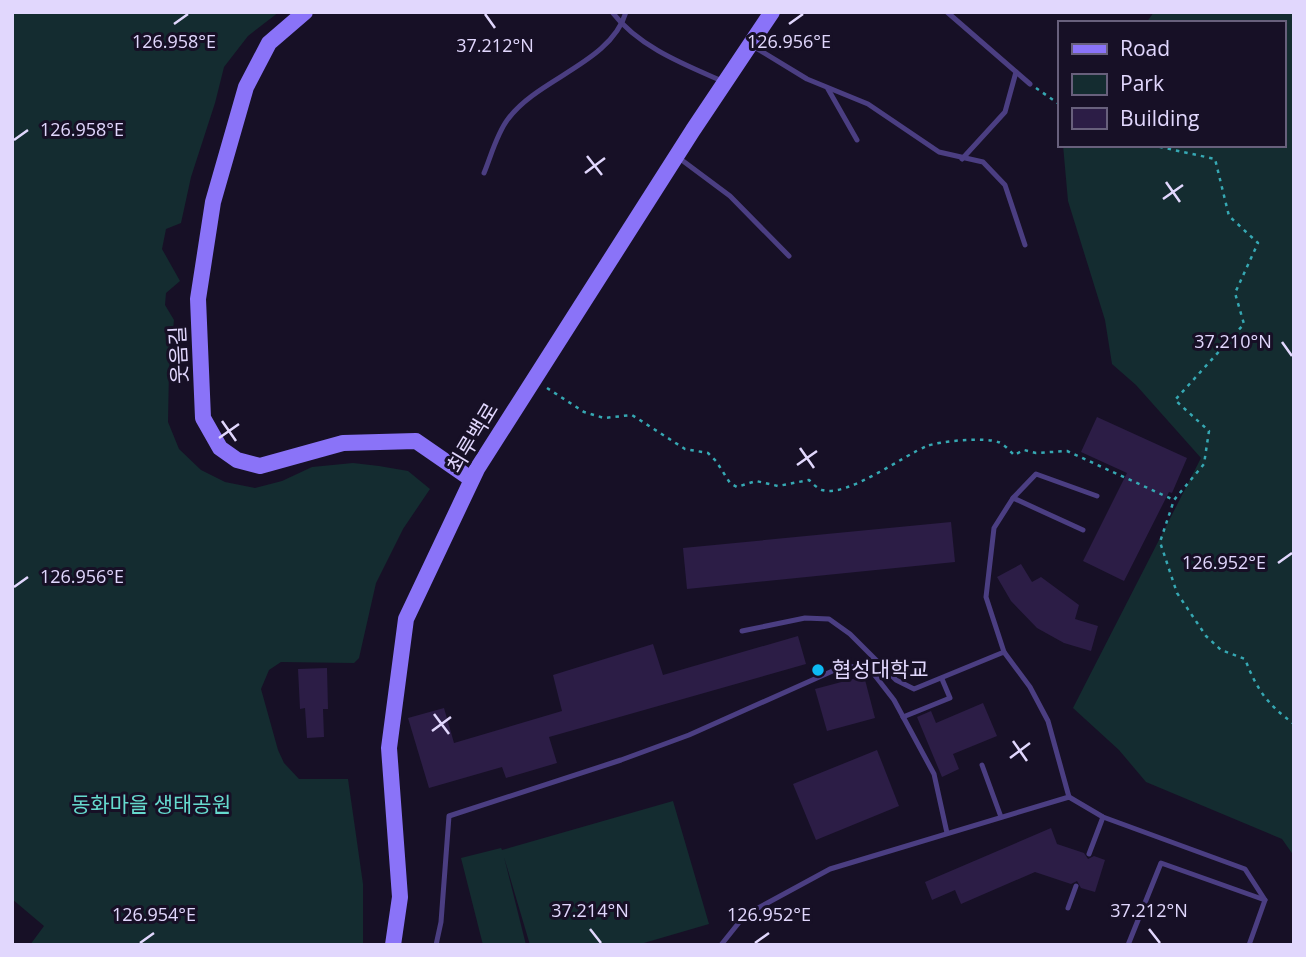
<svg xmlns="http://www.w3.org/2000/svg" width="1306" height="957" viewBox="0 0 1306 957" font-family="'Open Sans','Noto Sans KR',sans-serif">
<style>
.green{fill:#142c30}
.building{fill:#2c1d46}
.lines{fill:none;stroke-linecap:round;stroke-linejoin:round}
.path{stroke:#36a8b3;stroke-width:2.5;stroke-dasharray:3.5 5;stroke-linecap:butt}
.lane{stroke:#4b3e82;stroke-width:5}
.secondary{stroke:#8a73f8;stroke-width:16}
.ticks{fill:none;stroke:#e1d7fd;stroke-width:2.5}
.poi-dot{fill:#0dbaf3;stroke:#171026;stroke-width:2.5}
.labels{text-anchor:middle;stroke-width:6;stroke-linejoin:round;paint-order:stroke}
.street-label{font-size:21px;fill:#e1d7fd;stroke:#171026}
.poi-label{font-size:21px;fill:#e1d7fd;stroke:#171026;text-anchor:start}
.park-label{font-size:21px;fill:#66dace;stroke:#171026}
.ticks-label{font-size:18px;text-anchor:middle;fill:#e1d7fd;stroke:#171026;stroke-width:6;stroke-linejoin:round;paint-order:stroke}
</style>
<rect width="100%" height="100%" fill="#171026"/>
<g class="green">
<path d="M12,12H279L248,36L224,67L215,103L191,177L181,223L166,229L162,249L180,281L166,293L165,305L174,320L169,369L168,422L179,449L201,470L225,482L255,488L282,481L312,467L353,463L379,466L408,471L430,489L403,529L376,583L359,658L354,663L281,662L269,670L261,689L278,750L284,763L299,779H348L363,884V945H30L44,926L12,899Z"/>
<path d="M1154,12H1294V856L1282,839L1146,782L1119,750L1073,708L1201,458L1136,385L1112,364L1105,320L1068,201L1063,145H1283V23H1146Z"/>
<path d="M673,801L709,924L637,945H530L504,857L526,945H483L461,858L501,848L502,850Z"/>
</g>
<g class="building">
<path d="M1097,417L1187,458L1172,493L1169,492L1124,581L1083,561L1127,473L1081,452Z"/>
<path d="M951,522L955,562L687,589L683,548Z"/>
<path d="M1021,564L1032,582L1041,577L1079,605L1075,619L1098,626L1091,651L1064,643L1037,628L1011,601L997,577Z"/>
<path d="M798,636L806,664L549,737L557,763L506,778L502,767L429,788L408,718L444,708L454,743L562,711L553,675L653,644L663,675Z"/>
<path d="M327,668L328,709H323L324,737L307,738L305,708L300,709L298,669Z"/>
<path d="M864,676L875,718L827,731L815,689Z"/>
<path d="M983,703L997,736L953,754L959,769L942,777L917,717L931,711L936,723Z"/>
<path d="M877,750L899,806L816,840L793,784Z"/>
<path d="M1051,828L1057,844L1084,853L1088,859L1094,856L1105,860L1095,892L1081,888L1077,881L1071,884L1035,872L961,904L955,890L932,900L925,882Z"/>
</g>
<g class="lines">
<g class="path">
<path d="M1036,88L1059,104"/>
<path d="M1151,145L1215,159L1229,216L1258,243L1235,293L1244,324L1175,400L1209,431L1204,464L1174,500L1160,542L1177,593L1206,636L1221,650L1245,659C1257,690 1267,704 1294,724"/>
<path d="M547,388L584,412L604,418L632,415L685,449L708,453L716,461L730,483L737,487L756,481L778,486L809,480C813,484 817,488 822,490C847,498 904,455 927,446C940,441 984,437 998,442C1003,443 1010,451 1014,455L1024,450L1036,453L1067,451L1174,500"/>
</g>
<g class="lane">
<path d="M612,12C639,47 683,64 722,81"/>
<path d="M947,12L1030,84"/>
<path d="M751,45L807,79L868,104L939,152L983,162L1005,185L1025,245"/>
<path d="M828,89L857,140"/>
<path d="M679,158L730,196L789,256"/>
<path d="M962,159L1005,112L1016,72"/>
<path d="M484,173C491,156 497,133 508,119C538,78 611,63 626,12"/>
<path d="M1013,498L1083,530"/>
<path d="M742,631L805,618L829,619L850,634L896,680L914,689L1004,652L1030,687L1048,721L1069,797"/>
<path d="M1004,652L986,597L994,528L1013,498L1036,474L1097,496"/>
<path d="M903,717L950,698L942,679"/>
<path d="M982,765L1001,817"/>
<path d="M1089,854L1103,817"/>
<path d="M1068,908L1076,886"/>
<path d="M436,945L441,922L449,816L621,760L689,735L846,665L873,673L894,700L934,774L947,833"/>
<path d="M721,945L745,915L830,869L1069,797L1103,817L1245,869L1265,900L1249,945"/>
<path d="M1128,945L1161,863L1265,900"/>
</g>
<g class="secondary">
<path d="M305,12L269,43L246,87L213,202L198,299L203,418L220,448L237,460L260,466L343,443L416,441L471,479"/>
<path d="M393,945L400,897L389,748L406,619L477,469L693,130L772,12"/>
</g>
</g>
<path class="ticks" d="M485,14L495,28M174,24L188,14M789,24L803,14M14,140L28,130M587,156L602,175M585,173L605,158M1166,182L1180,202M1163,199L1183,185M1282,342L1292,356M222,421L236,441M219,438L239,424M800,448L814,468M797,465L817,451M1278,563L1292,553M14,587L28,577M434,714L449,734M432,731L451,717M1013,741L1027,761M1010,758L1030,743M590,929L601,943M1149,929L1160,943M140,943L154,933M755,943L769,933"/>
<circle class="poi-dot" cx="818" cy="670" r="7"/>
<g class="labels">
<g class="street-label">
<text transform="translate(179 355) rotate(-93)" y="7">웃음길</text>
<text transform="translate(473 438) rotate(-59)" y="7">최루백로</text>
</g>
<g class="poi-label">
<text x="832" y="677">협성대학교</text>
</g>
<g class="park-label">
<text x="151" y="812">동화마을 생태공원</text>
</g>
</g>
<g class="ticks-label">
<text x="174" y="48">126.958°E</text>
<text x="789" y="48">126.956°E</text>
<text x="495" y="52">37.212°N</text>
<text x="82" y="136">126.958°E</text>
<text x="1233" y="348">37.210°N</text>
<text x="1224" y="569">126.952°E</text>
<text x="82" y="583">126.956°E</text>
<text x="590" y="917">37.214°N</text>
<text x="1149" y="917">37.212°N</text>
<text x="154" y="921">126.954°E</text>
<text x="769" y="921">126.952°E</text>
</g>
<rect width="1306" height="957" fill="none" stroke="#e1d7fd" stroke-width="28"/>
<rect x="1058" y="21" width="228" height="126" fill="#171026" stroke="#68607c" stroke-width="2"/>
<rect x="1072" y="44" width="35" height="10" fill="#8a73f8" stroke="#68607c" stroke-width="2"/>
<text x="1120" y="56" font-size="21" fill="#e1d7fd">Road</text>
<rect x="1072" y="74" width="35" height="21" fill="#142c30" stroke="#68607c" stroke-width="2"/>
<text x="1120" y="91" font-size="21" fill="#e1d7fd">Park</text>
<rect x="1072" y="108" width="35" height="21" fill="#2c1d46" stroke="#68607c" stroke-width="2"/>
<text x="1120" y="126" font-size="21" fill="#e1d7fd">Building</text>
</svg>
